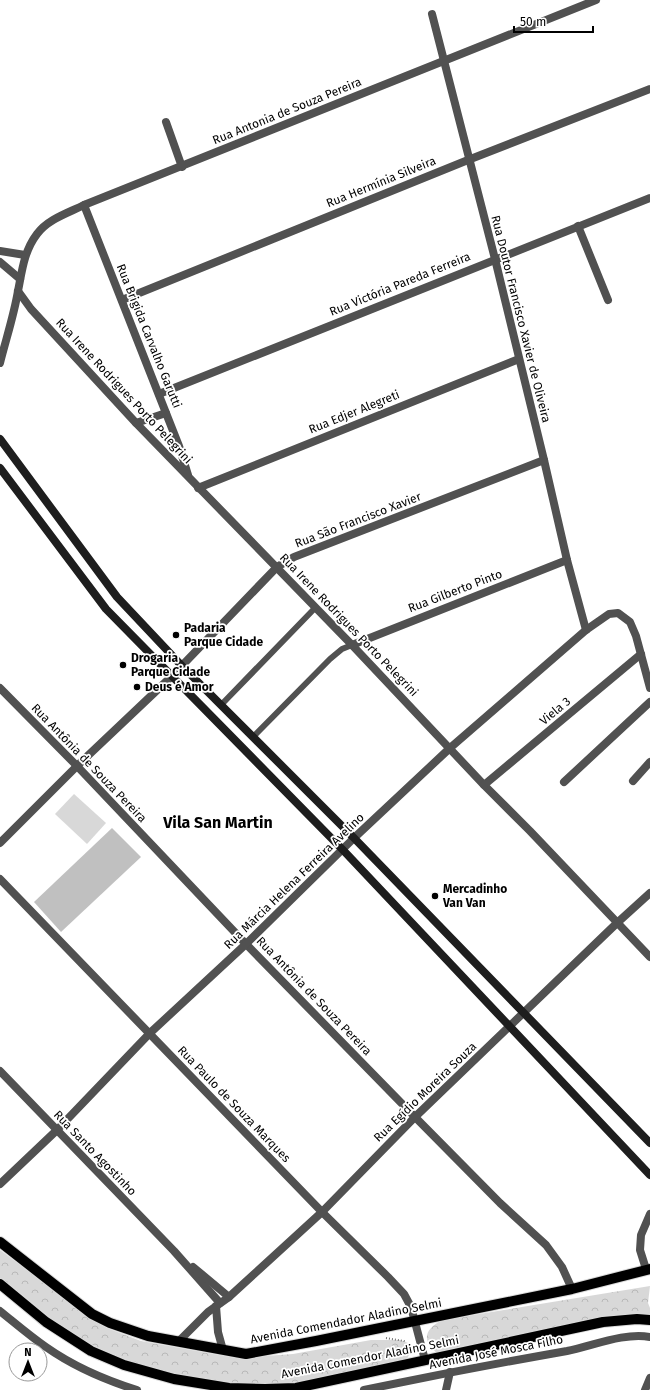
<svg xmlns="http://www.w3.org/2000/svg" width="650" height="1390" viewBox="0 0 650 1390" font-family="'Fira Sans',sans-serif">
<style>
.park{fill:url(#park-crowns)}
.pitch{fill:#d8d8d8}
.building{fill:#c0c0c0}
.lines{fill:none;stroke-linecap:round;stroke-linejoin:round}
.primary-casing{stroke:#dbdbdb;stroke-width:12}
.path{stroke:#737373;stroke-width:2;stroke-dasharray:1 2;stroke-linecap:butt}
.lane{stroke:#515151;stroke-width:6}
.street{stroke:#515151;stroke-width:8}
.secondary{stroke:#1e1e1e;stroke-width:8}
.primary{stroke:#000;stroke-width:10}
.poi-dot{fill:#000;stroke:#fff;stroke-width:1.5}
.labels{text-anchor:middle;stroke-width:3.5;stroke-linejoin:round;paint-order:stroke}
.street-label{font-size:12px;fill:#000;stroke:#fff}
.poi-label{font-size:12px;font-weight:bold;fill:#000;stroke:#fff;text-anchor:start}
.district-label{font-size:16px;font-weight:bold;fill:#000;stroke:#fff}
</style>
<defs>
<pattern id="park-crowns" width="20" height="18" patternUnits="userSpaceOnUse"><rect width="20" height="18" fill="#d8d8d8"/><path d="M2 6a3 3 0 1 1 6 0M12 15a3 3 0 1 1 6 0" fill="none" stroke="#b8b8b8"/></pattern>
</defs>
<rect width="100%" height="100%" fill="#fff"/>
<g class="park">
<path d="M0,1250L107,1328L141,1341L236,1358L293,1354L371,1340H400L408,1343L410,1353L406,1361L292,1386L193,1382L123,1361L62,1330L0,1279Z"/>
<path d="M650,1286L648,1303L650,1308V1316L620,1315L437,1353C421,1340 425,1329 442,1320Z"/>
</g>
<path class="pitch" d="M74,794L106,823L87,844L55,814Z"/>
<path class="building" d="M112,828L141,857L61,932L34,902Z"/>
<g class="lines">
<g class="primary-casing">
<g id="primary">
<path d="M0,1242L92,1314L110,1323L148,1336L246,1354L316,1341L572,1289L650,1269"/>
<path d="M0,1284L46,1322L91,1351L124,1365L174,1379L229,1388L265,1389L296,1388L603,1322L637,1319L650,1320"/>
</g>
</g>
<path class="path" d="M386,1338L404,1341L406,1345L408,1354"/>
<g class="lane">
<path d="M221,705L315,608"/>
<path d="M253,737L330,659L342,649L352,645"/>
</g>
<g class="street">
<path d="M432,14L495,259L544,460L567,560L586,630"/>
<path d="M166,122L182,167"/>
<path d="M84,205L179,446L188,475"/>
<path d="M578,226L608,300"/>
<path d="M0,251L25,255"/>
<path d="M0,262L20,279"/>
<path d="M18,291L31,309L136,423L352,645L484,785L530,831L650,957"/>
<path d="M122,300L468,160L650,89"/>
<path d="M0,363C6,339 14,315 18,291C22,271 24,251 37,234C48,219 68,213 84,205L596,0"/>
<path d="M159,394L650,198"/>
<path d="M136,423L166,413"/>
<path d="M198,488L519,359"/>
<path d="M352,645L567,560"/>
<path d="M0,688L77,766L246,944L415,1117L500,1203L546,1245L562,1267L572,1289"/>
<path d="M633,781L650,762"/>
<path d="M564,782L650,702"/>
<path d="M484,785L641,654"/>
<path d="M0,843L77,766L172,676L277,567L294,557L544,460"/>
<path d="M0,879L322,1212L388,1277L404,1294L411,1307L425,1360"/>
<path d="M0,1071L174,1251L220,1303"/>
<path d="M0,1184L57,1130L150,1033L246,944L354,838L450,748L586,630L609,614L618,613L630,622L636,636L650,688"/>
<path d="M193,1267L229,1297"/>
<path d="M646,1269L640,1250L641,1235L650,1214"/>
<path d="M216,1306L218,1332L223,1350"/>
<path d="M0,1311C15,1323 30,1336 46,1347C73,1366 105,1380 137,1390"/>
<path d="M179,1341L208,1312L229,1297L322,1212L415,1117L617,923L650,893"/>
<path d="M364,1390C431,1376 499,1363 567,1351C592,1346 625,1332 650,1337"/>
<path d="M446,1390L450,1372"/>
<path d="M645,1390L650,1378"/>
</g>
<g class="secondary">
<path d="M0,439L117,597L182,666L354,838L650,1143"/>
<path d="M0,468L106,609L343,850L650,1175"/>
</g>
<use href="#primary" class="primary"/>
</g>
<g class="poi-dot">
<circle cx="176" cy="635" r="4"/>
<circle cx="123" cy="665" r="4"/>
<circle cx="137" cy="687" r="4"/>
<circle cx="435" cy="896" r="4"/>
</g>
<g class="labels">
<g class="street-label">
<text transform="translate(287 111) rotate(-22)" y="4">Rua Antonia de Souza Pereira</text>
<text transform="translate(381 182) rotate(-22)" y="4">Rua Hermínia Silveira</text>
<text transform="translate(400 284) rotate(-22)" y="4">Rua Victória Pareda Ferreira</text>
<text transform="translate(521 319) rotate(76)" y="4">Rua Doutor Francisco Xavier de Oliveira</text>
<text transform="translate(149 336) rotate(68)" y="4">Rua Brigida Carvalho Garutti</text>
<text transform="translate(124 391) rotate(47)" y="4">Rua Irene Rodrigues Porto Pelegrini</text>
<text transform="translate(354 412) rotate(-22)" y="4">Rua Edjer Alegreti</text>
<text transform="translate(358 520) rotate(-21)" y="4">Rua São Francisco Xavier</text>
<text transform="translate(455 591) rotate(-21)" y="4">Rua Gilberto Pinto</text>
<text transform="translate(349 625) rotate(46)" y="4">Rua Irene Rodrigues Porto Pelegrini</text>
<text transform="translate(555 711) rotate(-40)" y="4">Viela 3</text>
<text transform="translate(89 763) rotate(46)" y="4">Rua Antônia de Souza Pereira</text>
<text transform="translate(294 881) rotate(-44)" y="4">Rua Márcia Helena Ferreira Avelino</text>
<text transform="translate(314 996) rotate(46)" y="4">Rua Antônia de Souza Pereira</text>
<text transform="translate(425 1092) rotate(-44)" y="4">Rua Egídio Moreira Souza</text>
<text transform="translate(234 1104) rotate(46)" y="4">Rua Paulo de Souza Marques</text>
<text transform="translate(95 1153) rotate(46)" y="4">Rua Santo Agostinho</text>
<text transform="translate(346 1321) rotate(-11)" y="4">Avenida Comendador Aladino Selmi</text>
<text transform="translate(496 1352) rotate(-11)" y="4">Avenida José Mosca Filho</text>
<text transform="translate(370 1357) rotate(-11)" y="4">Avenida Comendor Aladino Selmi</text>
</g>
<g class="poi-label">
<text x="184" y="632">Padaria<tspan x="184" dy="14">Parque Cidade</tspan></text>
<text x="131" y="662">Drogaria<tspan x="131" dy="14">Parque Cidade</tspan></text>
<text x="145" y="691">Deus é Amor</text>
<text x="443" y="893">Mercadinho<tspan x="443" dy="14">Van Van</tspan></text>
</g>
<g class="district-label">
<text x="218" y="828">Vila San Martin</text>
</g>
</g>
<g transform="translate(28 1362)"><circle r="19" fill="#ffffff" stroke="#999999"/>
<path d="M0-3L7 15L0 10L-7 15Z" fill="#000000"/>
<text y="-6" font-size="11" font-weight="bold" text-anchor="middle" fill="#000000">N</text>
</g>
<path d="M514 26v6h79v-6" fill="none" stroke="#000000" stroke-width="2"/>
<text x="520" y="26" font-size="12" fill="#000000" stroke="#ffffff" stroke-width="3" paint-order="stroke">50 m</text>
</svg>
